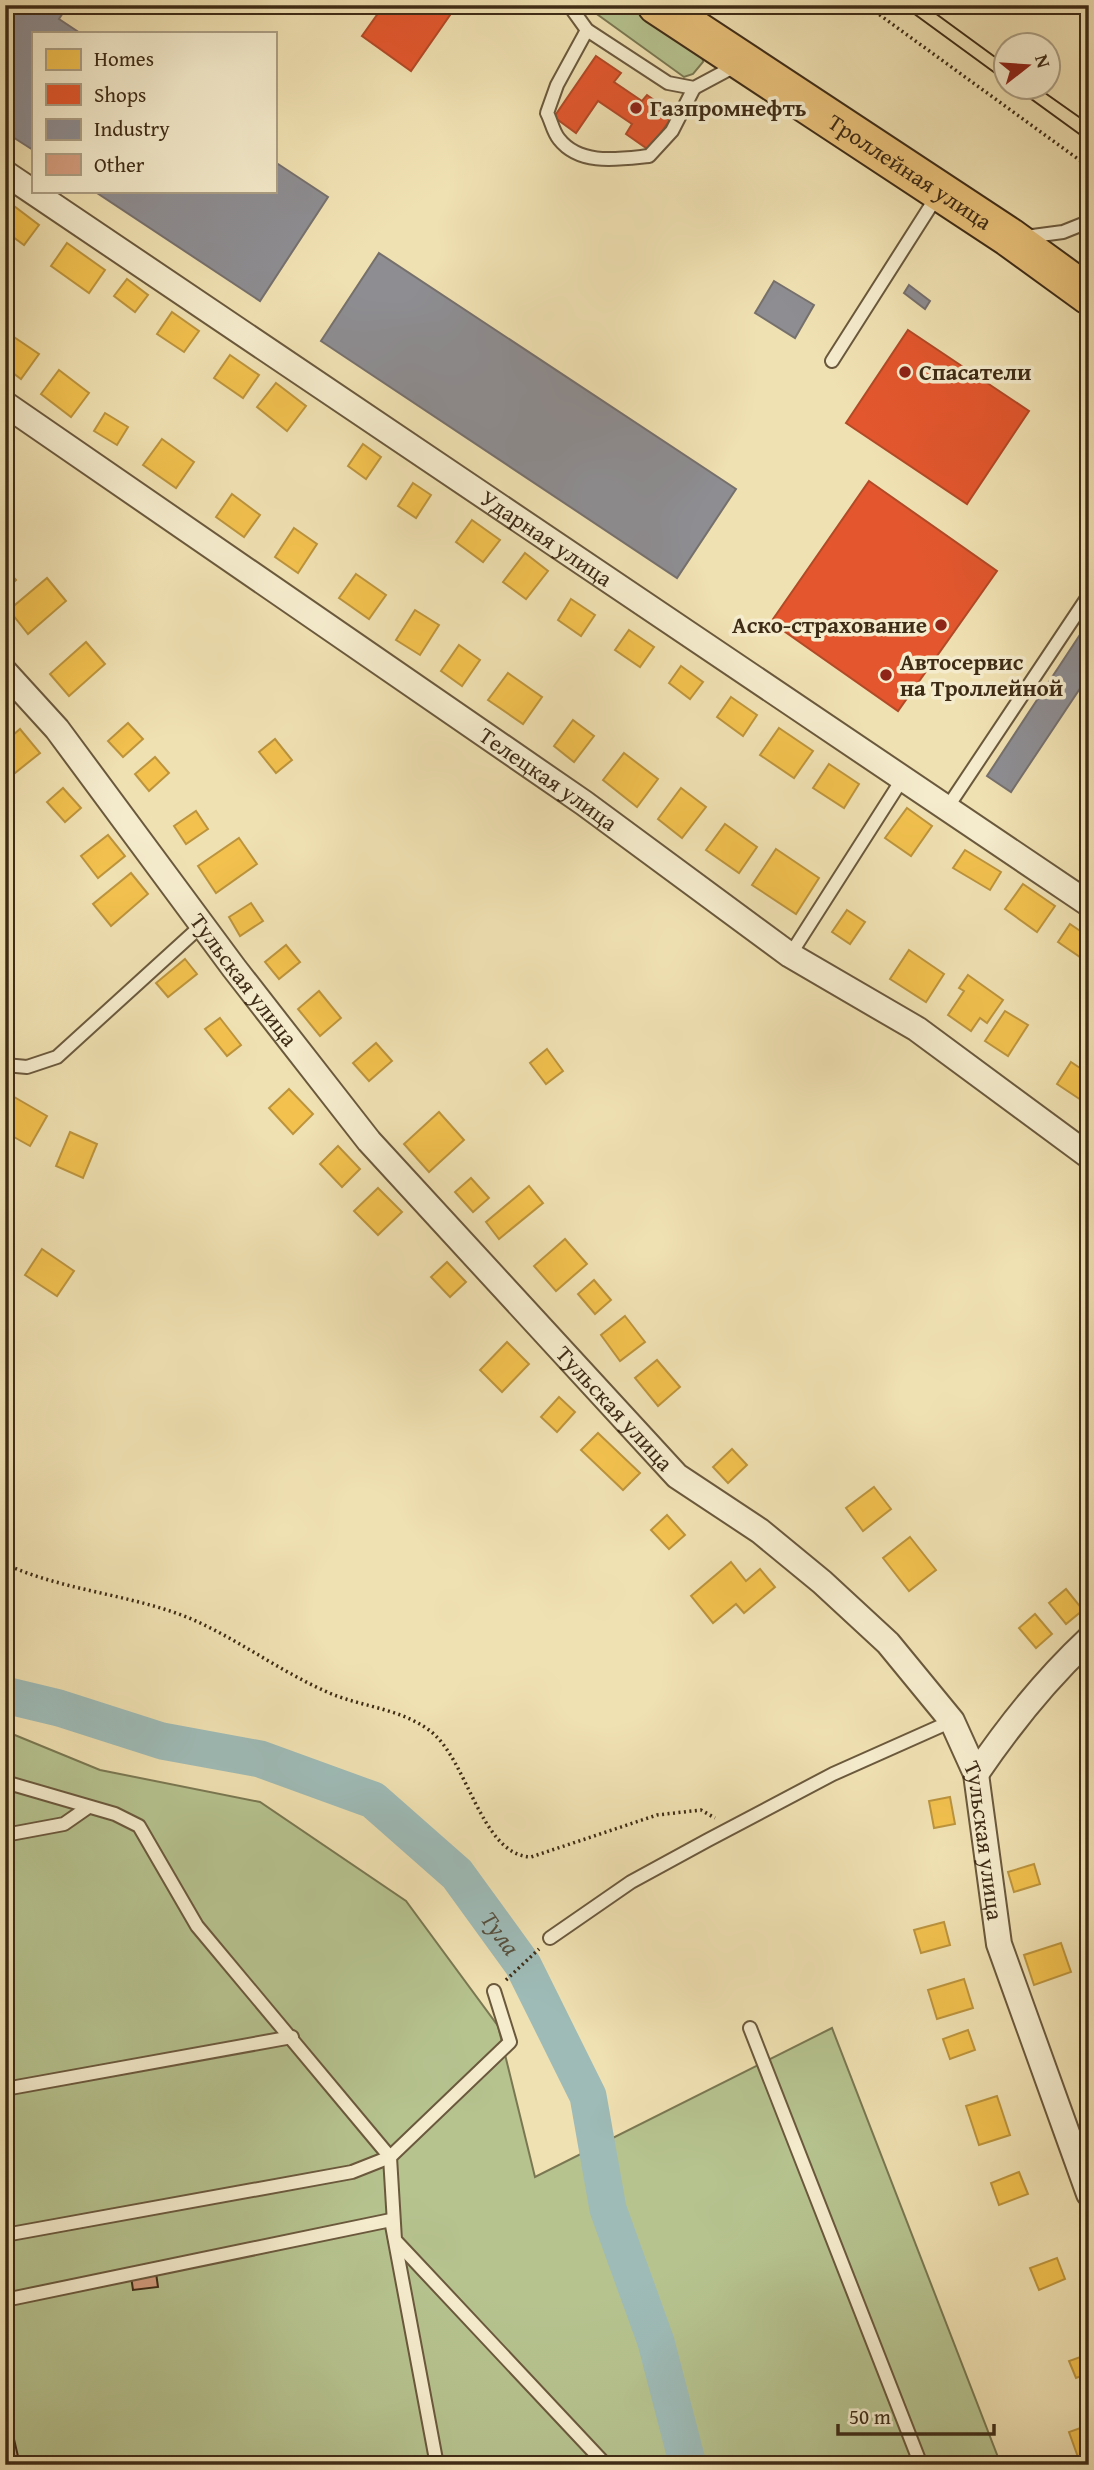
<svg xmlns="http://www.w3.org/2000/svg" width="1094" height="2470" viewBox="0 0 1094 2470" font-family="'Gentium Book Plus',serif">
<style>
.green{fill:#b6c38f;stroke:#7a7852;stroke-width:2}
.homes{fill:#f2c14e;stroke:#bc943d;stroke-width:2}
.shops{fill:#e4572e;stroke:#b24a27;stroke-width:2}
.industry{fill:#8d8d92;stroke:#76706d;stroke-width:2}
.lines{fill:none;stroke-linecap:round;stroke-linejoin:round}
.river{stroke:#9ebbb7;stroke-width:37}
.building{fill:#d59d7f;stroke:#3f2c16;stroke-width:2}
.service-casing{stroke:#6b593d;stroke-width:16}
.minor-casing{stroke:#6b593d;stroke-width:28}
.primary-casing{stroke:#3f2c16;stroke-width:42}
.path{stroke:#3f2c16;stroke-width:3.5;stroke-dasharray:2 3.5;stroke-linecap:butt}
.service{stroke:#f5eccd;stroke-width:12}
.minor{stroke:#f5eccd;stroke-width:24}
.primary{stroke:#e8c079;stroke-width:38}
.tram{stroke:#3f2c16;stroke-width:2}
.poi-dot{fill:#8f2418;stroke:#f5eccd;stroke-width:2.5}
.labels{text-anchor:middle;stroke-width:7;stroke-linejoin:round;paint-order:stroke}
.poi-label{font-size:23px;font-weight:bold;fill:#3f2c16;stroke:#f5eccd;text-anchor:start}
.street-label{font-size:23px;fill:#3f2c16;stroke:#f5eccd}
.water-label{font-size:24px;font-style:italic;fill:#57503e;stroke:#f5eccd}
</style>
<rect width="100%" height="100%" fill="#f0e1b2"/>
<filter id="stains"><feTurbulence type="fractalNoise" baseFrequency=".00286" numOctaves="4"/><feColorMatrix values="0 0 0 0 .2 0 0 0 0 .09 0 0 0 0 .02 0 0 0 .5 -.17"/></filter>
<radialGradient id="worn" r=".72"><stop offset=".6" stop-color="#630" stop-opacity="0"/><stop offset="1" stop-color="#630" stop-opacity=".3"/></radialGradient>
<g class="green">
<path d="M594,5H636L702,51L703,62L693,74L684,77L594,12Z"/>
<path d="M5,1731L100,1770L260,1802L406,1901L498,2026L535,2177L832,2028L1001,2465H5Z"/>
</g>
<g class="homes">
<path d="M14,206L39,225L24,245L5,231V218Z"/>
<path d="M67,243L105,270L89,293L51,266Z"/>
<path d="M127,279L148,295L135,312L114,296Z"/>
<path d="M172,312L199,331L184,352L157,334Z"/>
<path d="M5,331L39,354L21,379L5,367Z"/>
<path d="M230,355L259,375L243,398L214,378Z"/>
<path d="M59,370L89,393L71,417L41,394Z"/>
<path d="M276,383L306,406L287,431L257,407Z"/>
<path d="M105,413L128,427L117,445L94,431Z"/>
<path d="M162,439L194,462L176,488L143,465Z"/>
<path d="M363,444L381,457L366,479L348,466Z"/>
<path d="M413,483L431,495L416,518L398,506Z"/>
<path d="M232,494L260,515L244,537L216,517Z"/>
<path d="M472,520L500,540L483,562L456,542Z"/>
<path d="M294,528L317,544L298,573L275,557Z"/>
<path d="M525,553L548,571L526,599L503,582Z"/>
<path d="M5,568L16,580L5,591Z"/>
<path d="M356,574L386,595L369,619L339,598Z"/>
<path d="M47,578L66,601L28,634L9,610Z"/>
<path d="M571,599L595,615L581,636L558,620Z"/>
<path d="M415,610L439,625L420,655L396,640Z"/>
<path d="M629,630L654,647L640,667L615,650Z"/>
<path d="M86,642L105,664L69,696L50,674Z"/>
<path d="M459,645L480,660L462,686L441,671Z"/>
<path d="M681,666L703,682L690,699L669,683Z"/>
<path d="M508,673L542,697L523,724L488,700Z"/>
<path d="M731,697L757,715L743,736L717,717Z"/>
<path d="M573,720L594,736L574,762L554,746Z"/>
<path d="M128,723L143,739L123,757L108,741Z"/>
<path d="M779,728L813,751L794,778L760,755Z"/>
<path d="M20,729L40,753L10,777L5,771V742Z"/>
<path d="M275,739L292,760L276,773L259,752Z"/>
<path d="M624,753L658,779L637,807L603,780Z"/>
<path d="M155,757L169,773L149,791L135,774Z"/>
<path d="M829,764L859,784L844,808L813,788Z"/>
<path d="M63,788L81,808L65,822L47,802Z"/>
<path d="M681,788L706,807L682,838L658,819Z"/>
<path d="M907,808L932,826L911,856L885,838Z"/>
<path d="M196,811L208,829L186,844L174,826Z"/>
<path d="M725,824L757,847L739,873L706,850Z"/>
<path d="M108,835L125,856L98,878L81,856Z"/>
<path d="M239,838L257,864L216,893L198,866Z"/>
<path d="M776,849L819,878L796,914L752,885Z"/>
<path d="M965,850L1001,872L990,890L953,868Z"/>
<path d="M131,873L148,894L111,926L93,904Z"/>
<path d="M1023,884L1055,906L1037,932L1005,909Z"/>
<path d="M251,903L263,921L240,936L229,917Z"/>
<path d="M847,910L865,922L850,944L832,932Z"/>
<path d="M1070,924L1089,937V944L1080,957L1058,942Z"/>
<path d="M286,945L300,962L279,979L265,962Z"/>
<path d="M909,950L944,974L926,1002L890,979Z"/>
<path d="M185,959L197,974L168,997L156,983Z"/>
<path d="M968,975L1003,1000L987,1023L980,1018L971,1031L948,1015L964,991L959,988Z"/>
<path d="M319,991L341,1018L320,1036L298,1009Z"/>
<path d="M1005,1011L1028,1025L1008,1056L985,1041Z"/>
<path d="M220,1018L241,1045L227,1056L205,1029Z"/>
<path d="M376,1043L392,1061L369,1081L353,1063Z"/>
<path d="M547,1049L563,1071L546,1084L530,1063Z"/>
<path d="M1071,1062L1089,1074V1095L1084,1102L1057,1084Z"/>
<path d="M289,1089L313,1114L293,1134L269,1108Z"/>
<path d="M9,1094L47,1116L30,1146L5,1132V1101Z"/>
<path d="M439,1112L464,1140L429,1172L404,1144Z"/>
<path d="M70,1132L97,1144L83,1178L56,1166Z"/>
<path d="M338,1146L360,1169L342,1187L320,1164Z"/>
<path d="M471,1178L489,1198L473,1212L455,1192Z"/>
<path d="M529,1186L543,1203L499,1239L486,1222Z"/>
<path d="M378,1188L402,1212L378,1235L354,1211Z"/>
<path d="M565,1239L587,1264L556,1291L534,1266Z"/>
<path d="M42,1249L74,1271L57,1296L25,1275Z"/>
<path d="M447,1262L466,1282L450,1297L431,1277Z"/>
<path d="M594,1280L611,1300L595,1314L578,1294Z"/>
<path d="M625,1316L645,1342L620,1361L601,1335Z"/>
<path d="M507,1342L529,1364L502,1392L480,1370Z"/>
<path d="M657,1360L680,1387L658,1406L635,1378Z"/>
<path d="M559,1397L575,1412L557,1432L541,1417Z"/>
<path d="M598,1433L640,1473L623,1490L581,1450Z"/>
<path d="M732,1449L747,1465L728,1483L713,1467Z"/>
<path d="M874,1487L891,1509L863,1531L846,1508Z"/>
<path d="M667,1515L685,1535L669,1549L651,1530Z"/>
<path d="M910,1537L936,1570L909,1591L883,1558Z"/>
<path d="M731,1562L746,1581L760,1569L775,1587L744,1613L736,1604L713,1623L691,1596Z"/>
<path d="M1066,1589L1083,1610L1066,1624L1049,1603Z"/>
<path d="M1035,1614L1052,1634L1036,1648L1019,1628Z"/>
<path d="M950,1797L955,1824L934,1828L929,1801Z"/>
<path d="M1034,1864L1040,1884L1014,1892L1008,1872Z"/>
<path d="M944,1922L950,1945L921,1953L914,1930Z"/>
<path d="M1061,1943L1071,1972L1034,1985L1024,1955Z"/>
<path d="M964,1979L973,2008L937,2019L928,1990Z"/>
<path d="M968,2030L975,2050L950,2059L943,2039Z"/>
<path d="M997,2096L1010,2135L979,2145L966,2106Z"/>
<path d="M1019,2172L1028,2194L999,2205L991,2183Z"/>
<path d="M1057,2258L1065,2279L1039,2290L1030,2268Z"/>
<path d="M1089,2354V2373L1076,2378L1069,2361Z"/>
<path d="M1089,2425V2456L1079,2460L1069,2432Z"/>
</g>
<g class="shops">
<path d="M384,5H457L411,71L362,36Z"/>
<path d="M596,56L621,73L614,82L642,101L647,95L674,114L649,150L626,134L632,124L598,101L576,133L554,117Z"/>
<path d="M908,330L1029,411L967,504L846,423Z"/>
<path d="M869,481L997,571L898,711L771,622Z"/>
</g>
<g class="industry">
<path d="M5,5H68L59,19L80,33H33V150L5,132Z"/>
<path d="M275,162L328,197L260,301L94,191H275Z"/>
<path d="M379,253L736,489L677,578L321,341Z"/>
<path d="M774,281L814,305L795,338L755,313Z"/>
<path d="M909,285L930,301L925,309L904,293Z"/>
<path d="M1089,621V675L1011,792L987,776Z"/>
</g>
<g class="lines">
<path class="river" id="s1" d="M5,1695L59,1708L162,1741L260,1759L373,1800L457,1874L523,1965L588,2096L608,2209L656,2342L688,2465"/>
</g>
<g class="building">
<path d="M156,2273L158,2287L133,2290L131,2276Z"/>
<path d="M10,2422L20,2465H5V2423Z"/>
</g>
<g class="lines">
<g class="service-casing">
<g id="service">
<path d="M569,5L587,30L668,83L694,88L737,65"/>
<path d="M587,30L557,85L547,113C551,120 553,132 559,139C580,166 619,159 649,156L672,131L694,88"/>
<path d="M1089,222V261"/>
<path d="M1025,237L1063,232L1088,222"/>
<path d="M832,361L937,196"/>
<path d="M947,808L1089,595"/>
<path d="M790,955L903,778"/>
<path d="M5,1065L27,1067L57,1057L202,925"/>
<path d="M5,1782L115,1814L139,1826L197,1926L390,2157L395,2240L606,2465"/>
<path d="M5,1835L64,1824L87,1808"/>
<path d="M550,1938L631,1882L708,1840L833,1774L952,1721"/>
<path d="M750,2028L921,2465"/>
<path d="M5,2089L292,2037"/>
<path d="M5,2235L352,2172L390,2157L510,2042L494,1991"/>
<path d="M5,2300L391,2220L437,2465"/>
</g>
</g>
<g class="minor-casing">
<g id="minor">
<path id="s2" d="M5,173L1089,904"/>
<path id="s3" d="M5,404L584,803L790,955L917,1029L1089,1156"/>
<path id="s4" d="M5,672L57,729L234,968L369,1141L677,1476L760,1531L822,1582L888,1643L952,1721L976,1774L999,1944L1089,2194"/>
<path d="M976,1774C1010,1724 1045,1680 1089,1639"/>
</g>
</g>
<g class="primary-casing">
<g id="primary">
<path id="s5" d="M657,5L1009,237L1089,295"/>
</g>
</g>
<g class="path">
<path d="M866,5L1089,167"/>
<path d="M5,1564C64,1591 130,1594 189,1618C236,1638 278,1670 325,1691C359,1707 397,1707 429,1730C468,1758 480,1855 531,1857L657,1815L701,1810L715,1818"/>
<path d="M506,1980L539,1949"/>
</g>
<use href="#service" class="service"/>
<use href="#minor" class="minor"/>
<use href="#primary" class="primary"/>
<g class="tram">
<path d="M902,5L1006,81"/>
<path d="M924,5L1006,65"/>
<path d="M1016,88L1089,141"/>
<path d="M1038,88L1089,124"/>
</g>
</g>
<g class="poi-dot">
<circle cx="636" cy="108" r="7"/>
<circle cx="905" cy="372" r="7"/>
<circle cx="941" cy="625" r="7"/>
<circle cx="886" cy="675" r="7"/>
</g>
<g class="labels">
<g class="poi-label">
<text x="650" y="116">Газпромнефть</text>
<text x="919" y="380">Спасатели</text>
<text x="927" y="633" text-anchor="end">Аско-страхование</text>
<text x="900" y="670">Автосервис<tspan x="900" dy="26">на Троллейной</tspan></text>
</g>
<g class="street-label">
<text dy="8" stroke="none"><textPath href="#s5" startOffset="303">Троллейная улица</textPath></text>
<text dy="8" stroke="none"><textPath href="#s2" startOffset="653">Ударная улица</textPath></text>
<text dy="8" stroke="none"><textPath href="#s3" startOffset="660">Телецкая улица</textPath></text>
<text dy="8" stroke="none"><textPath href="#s4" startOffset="390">Тульская улица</textPath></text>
<text dy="8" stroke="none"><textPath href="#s4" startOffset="957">Тульская улица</textPath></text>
<text dy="8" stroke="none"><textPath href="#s4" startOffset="1545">Тульская улица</textPath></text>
</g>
<g class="water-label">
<text dy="8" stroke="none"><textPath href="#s1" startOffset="569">Тула</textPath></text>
</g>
</g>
<rect width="1094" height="2470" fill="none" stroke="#f0e1b2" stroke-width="28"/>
<rect x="7" y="7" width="1080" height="2456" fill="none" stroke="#3f2c16" stroke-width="3.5"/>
<rect x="14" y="14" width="1066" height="2442" fill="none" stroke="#3f2c16" stroke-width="2"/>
<rect x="32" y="32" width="245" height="161" fill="#f5eccd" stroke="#ac9f84" stroke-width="2"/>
<rect x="46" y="49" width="35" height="21" fill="#f2c14e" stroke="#ac9f84" stroke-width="2"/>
<text x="94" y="66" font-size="21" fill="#3f2c16">Homes</text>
<rect x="46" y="84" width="35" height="21" fill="#e4572e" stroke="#ac9f84" stroke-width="2"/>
<text x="94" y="102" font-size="21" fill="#3f2c16">Shops</text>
<rect x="46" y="119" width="35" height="21" fill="#8d8d92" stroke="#ac9f84" stroke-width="2"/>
<text x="94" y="136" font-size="21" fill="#3f2c16">Industry</text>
<rect x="46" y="154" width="35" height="21" fill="#d59d7f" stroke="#ac9f84" stroke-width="2"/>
<text x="94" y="172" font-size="21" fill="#3f2c16">Other</text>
<g transform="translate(1027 66) rotate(73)"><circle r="33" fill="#f5eccd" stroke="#ac9f84" stroke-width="2"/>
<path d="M0-5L12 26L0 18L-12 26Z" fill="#8f2418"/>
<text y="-10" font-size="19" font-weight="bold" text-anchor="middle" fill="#3f2c16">N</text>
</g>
<path d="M838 2424v10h156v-10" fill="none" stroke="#3f2c16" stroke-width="3.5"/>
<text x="849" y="2424" font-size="21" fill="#3f2c16" stroke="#f5eccd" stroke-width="5" paint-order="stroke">50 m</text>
<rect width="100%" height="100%" filter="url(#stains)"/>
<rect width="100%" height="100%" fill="url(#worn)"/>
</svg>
